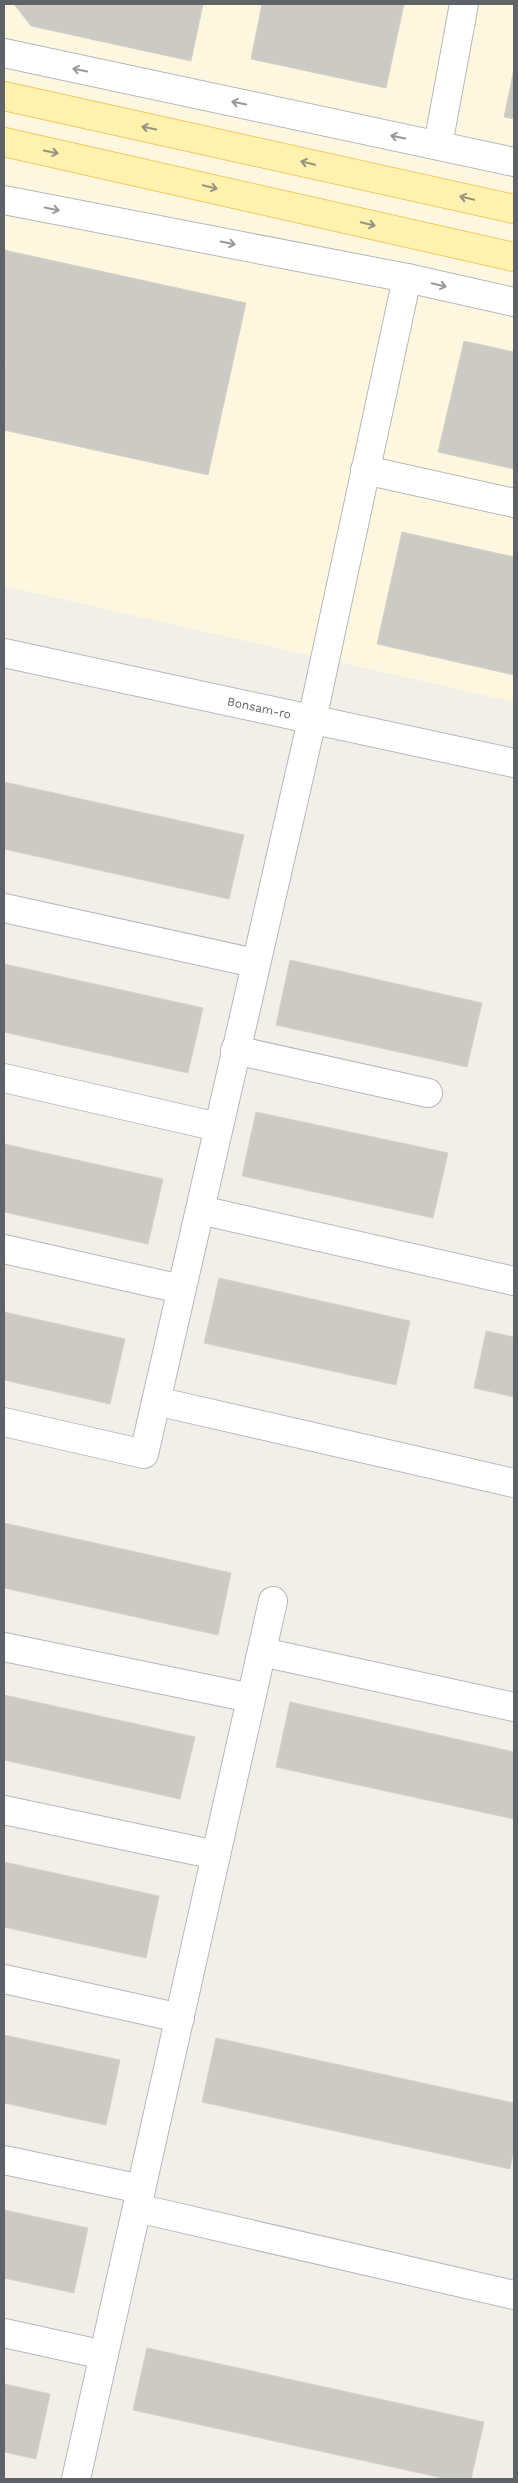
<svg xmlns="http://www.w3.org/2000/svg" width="518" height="2483" viewBox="0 0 518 2483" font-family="'Work Sans',sans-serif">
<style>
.commercial{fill:#fef7e0}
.building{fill:#cccac5;stroke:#d6d1c6}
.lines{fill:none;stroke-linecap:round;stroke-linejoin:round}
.minor-casing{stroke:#b5b8bc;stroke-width:30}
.major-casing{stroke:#f2c960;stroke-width:30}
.minor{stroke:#fff;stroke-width:28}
.major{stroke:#fff2af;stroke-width:28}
.oneway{stroke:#979a9d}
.oneway2{stroke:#979581}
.labels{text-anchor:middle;stroke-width:4;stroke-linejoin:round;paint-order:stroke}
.street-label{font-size:12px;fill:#5f6368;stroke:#fff}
</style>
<rect width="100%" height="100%" fill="#f1efe8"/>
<path class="commercial" d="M4,4H514V702L4,586Z"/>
<g class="building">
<path d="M14,4H203L191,61L31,26Z"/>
<path d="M262,4H404L386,88L251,59Z"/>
<path d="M514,69V119L504,117Z"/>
<path d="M4,250L246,303L208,475L4,430V375L6,362L4,361Z"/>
<path d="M464,341L514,352V469L438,452Z"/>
<path d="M402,532L514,557V675L377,644Z"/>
<path d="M4,782L244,835L229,899L4,849Z"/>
<path d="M290,960L482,1003L467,1067L276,1025Z"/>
<path d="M4,964L203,1008L188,1073L4,1032Z"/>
<path d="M256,1112L448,1153L433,1218L242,1176Z"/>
<path d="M4,1144L163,1179L148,1244L4,1212Z"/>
<path d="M219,1278L410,1321L396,1385L204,1343Z"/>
<path d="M4,1312L125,1339L110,1404L4,1380Z"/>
<path d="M486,1331L514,1337V1397L474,1388Z"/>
<path d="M4,1523L231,1573L218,1635L4,1588Z"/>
<path d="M4,1695L195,1737L180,1799L4,1760Z"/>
<path d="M290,1702L514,1752V1819L276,1767Z"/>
<path d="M4,1862L159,1896L146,1958L4,1927Z"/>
<path d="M4,2035L120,2060L106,2125L4,2103Z"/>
<path d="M216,2038L514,2103V2147L510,2169L202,2102Z"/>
<path d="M4,2210L88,2228L74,2293L4,2278Z"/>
<path d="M147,2348L484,2422L471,2479H447L133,2410Z"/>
<path d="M4,2384L50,2394L36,2459L4,2452Z"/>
</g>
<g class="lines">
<g class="minor-casing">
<g id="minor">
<path d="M4,53L514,162"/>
<path d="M438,145L464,4"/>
<path d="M4,200L407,278L514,302"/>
<path d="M365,470L514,503"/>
<path id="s1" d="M4,653L514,763"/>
<path d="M4,908L255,963"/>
<path d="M235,1050L428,1093"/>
<path d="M4,1078L218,1127"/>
<path d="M200,1210L514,1281"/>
<path d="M4,1249L181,1289"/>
<path d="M156,1401L514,1483"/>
<path d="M4,1422L144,1454L312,720L407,278"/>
<path d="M4,1647L251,1698"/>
<path d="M262,1652L514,1707"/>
<path d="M4,1810L216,1855"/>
<path d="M4,1979L180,2018"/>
<path d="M4,2160L141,2189"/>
<path d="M137,2208L514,2295"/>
<path d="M4,2333L104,2355"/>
<path d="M76,2479L273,1601"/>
</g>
</g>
<g class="major-casing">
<g id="major">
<path d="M4,96L514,209"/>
<path d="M4,142L514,257"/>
</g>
</g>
<use href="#minor" class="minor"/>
<use href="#major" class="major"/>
</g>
<defs><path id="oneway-shaft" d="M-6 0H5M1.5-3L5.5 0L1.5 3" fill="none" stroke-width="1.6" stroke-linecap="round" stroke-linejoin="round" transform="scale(1.25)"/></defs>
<g class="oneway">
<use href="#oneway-shaft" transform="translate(80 70) rotate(-168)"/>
<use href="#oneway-shaft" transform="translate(239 103) rotate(-168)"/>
<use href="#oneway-shaft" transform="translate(398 137) rotate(-168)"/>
<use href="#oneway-shaft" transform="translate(52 209) rotate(11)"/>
<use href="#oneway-shaft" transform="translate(228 243) rotate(11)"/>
<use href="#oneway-shaft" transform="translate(439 285) rotate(13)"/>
</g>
<g class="oneway2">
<use href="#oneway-shaft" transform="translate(149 128) rotate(-168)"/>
<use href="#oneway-shaft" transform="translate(51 152) rotate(12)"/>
<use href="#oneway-shaft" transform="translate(308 163) rotate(-167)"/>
<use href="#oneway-shaft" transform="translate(210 187) rotate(13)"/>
<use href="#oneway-shaft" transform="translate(467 198) rotate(-167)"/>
<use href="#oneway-shaft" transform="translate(368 224) rotate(13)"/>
</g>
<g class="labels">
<g class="street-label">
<text dy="4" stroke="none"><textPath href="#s1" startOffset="261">Bonsam-ro</textPath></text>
</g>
</g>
<rect width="518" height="2483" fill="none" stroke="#5f6368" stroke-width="10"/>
</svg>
